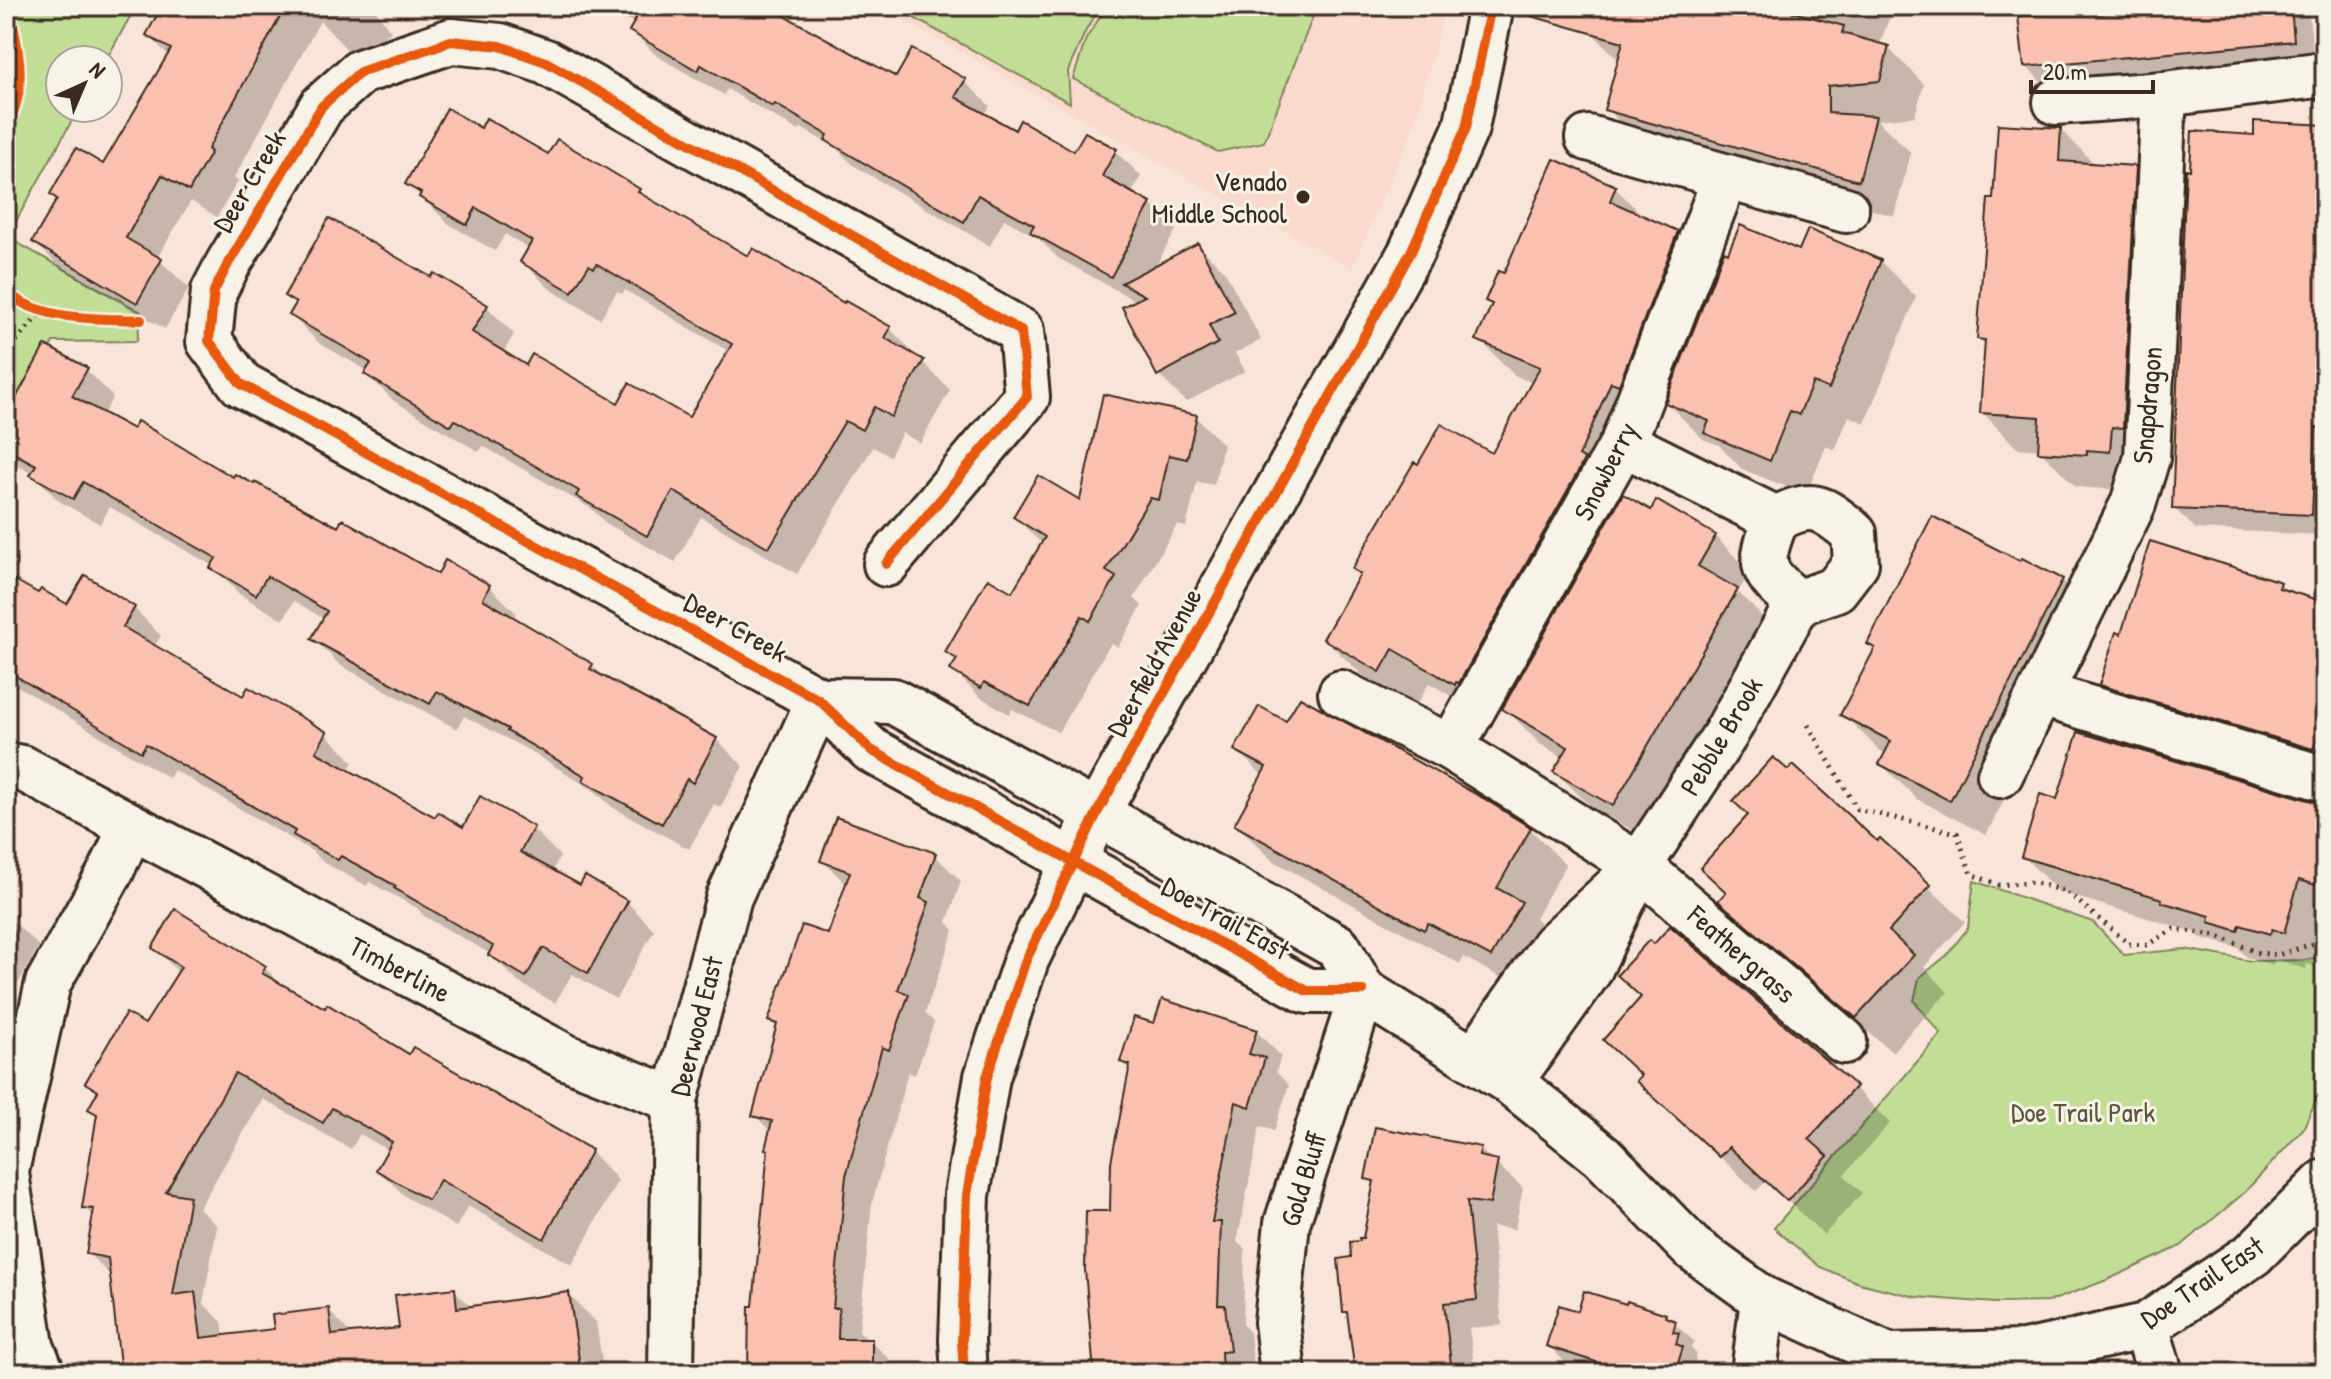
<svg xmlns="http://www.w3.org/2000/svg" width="2331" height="1379" viewBox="0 0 2331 1379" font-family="'Patrick Hand',sans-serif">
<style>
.built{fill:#f9dacc}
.green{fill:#c2de96;stroke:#7e845a;stroke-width:2}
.shadow{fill:#0003}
.building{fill:#fac1b1;stroke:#3b2a1e;stroke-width:2}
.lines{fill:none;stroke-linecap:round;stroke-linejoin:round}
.minor-casing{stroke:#3b2a1e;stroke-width:50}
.path{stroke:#3b2a1e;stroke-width:5;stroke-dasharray:2 6;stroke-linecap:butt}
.minor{stroke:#f7f3e8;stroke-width:44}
.cycleway-casing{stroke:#f7f3e8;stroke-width:15}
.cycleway{stroke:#e8590c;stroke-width:10}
.poi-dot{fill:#3b2a1e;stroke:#f7f3e8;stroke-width:3}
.labels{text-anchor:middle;stroke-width:6;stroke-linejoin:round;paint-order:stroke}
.street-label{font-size:28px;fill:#3b2a1e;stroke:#f7f3e8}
.poi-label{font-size:28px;fill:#3b2a1e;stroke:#f7f3e8;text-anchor:end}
.park-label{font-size:28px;fill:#5d573c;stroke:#f7f3e8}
</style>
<rect width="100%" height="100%" fill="#f8e4d8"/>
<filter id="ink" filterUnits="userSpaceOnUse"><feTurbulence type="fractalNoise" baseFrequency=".0125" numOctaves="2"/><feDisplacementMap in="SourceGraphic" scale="16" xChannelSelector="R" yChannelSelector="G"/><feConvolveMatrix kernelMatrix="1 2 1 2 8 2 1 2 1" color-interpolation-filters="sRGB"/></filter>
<g filter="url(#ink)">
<path class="built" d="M878,6H1446L1414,125L1352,268Z"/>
<g class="green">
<path d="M6,6H136L106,60H60V108H79L7,237L141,312L137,341L53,342L6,426Z"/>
<path d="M892,6H1101L1086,30L1068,71L1070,103Z"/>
<path d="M1107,6H1317L1264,142L1218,152L1073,79L1086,39Z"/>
<path d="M1974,881L2093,922L2124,955L2185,949L2251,961L2304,960L2325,956V1080L2303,1129L2244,1193L2181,1246L2107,1280L2048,1302L1995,1303L1916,1297L1859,1283L1820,1267L1774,1228L1941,1034L1914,1001L1919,978L1946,956L1968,928Z"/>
</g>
<g class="shadow">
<path d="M164,6H373L391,32L355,58L320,21L234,178L238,181L217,217L191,201L157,258L189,288L165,329L62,269L35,242L104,167L169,56L148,35Z"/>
<path d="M577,6H788L782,16L896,80L964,81L990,106L985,115L1016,133L1075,153L1115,151L1141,176L1131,194L1150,204L1176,230L1155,267L1198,245L1226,273L1261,340L1235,353L1245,371L1186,402L1159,375L1138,302L1058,258L1037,237L1004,219L990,246L853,165L836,148L801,128L799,131L727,89L724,95L657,56L631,30L636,22Z"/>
<path d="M1597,6H1894L1879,46L1888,48L1924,84L1915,116L1877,120L1911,153L1894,216L1642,145L1607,109L1620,61L1590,31Z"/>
<path d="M2039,6H2308L2314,61L2046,87L2026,66L2039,16Z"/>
<path d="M2325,127V535L2196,529L2174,508L2256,137Z"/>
<path d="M482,130L549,156L558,142L639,190L650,202L749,259L890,329L950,390L920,443L902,433L890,456L873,447L797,574L701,517L675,562L606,523L592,509L483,446L479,452L394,401L367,374L368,371L319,343L291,315L297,306L287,296L432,280L487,307L514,334L503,353L527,368L619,406L690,420L730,352L625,290L622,294L617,291L600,319L550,289L522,261L530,249L505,234L495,251L449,224L407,183Z"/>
<path d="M2061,130L2096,165L2135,168L2170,204L2122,490L2076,487L2040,450L2017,448L1982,412L1986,346L1979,338L1995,201Z"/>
<path d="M1615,188L1646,219L1677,233L1712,268L1618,496L1508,695L1511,697L1652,513L1715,536L1750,572L1738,592L1772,627L1650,840L1591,807L1556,772L1564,758L1540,744L1502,705L1495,717L1493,716L1491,719L1429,683L1416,706L1361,674L1325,639L1361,575L1354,568L1493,456L1533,383L1514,375L1479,339L1493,306L1487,301L1505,276Z"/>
<path d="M1880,261L1916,297L1865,423L1849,416L1835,450L1826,446L1806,495L1742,469L1719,445L1703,439L1667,403Z"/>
<path d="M86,370L113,397L103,415L439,576L489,586L516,613L513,619L592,665L608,681L716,739L743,766L720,808L714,804L689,849L612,807L596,792L530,751L464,716L457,729L340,665L313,638L324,619L294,601L283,620L239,594L213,566L110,507L100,524L59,501L33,474L21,467L6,452V420Z"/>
<path d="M1196,417L1223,445L1214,485L1197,482L1186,527L1177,525L1134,598L1142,606L1118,647L1111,643L1058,732L1012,709L1009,714L980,697L953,670L958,662L948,651L1013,594L1042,544L1015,517L1081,504Z"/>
<path d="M2021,564L2062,581L2098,616L1986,835L1917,799L1881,764L1887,754L1879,750L1843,714L1876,650L1869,644Z"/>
<path d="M6,578L38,596L67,607L134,608L161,636L154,647L243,699L326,734L353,762L348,771L436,820L463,829H533L560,856L552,872L581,887L627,902L654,930L616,999L572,974L555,1003L518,982L489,953L424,916L417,908L369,882L367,886L323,862L312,851L174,770L169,778L6,679Z"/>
<path d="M2280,584L2289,593L2325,604V777L2137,720L2102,685L2122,636Z"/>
<path d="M1237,750L1530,829L1566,865L1535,918L1556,939L1527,992L1464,957L1460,964L1272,860L1237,825L1263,776Z"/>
<path d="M2059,801L2325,807V949L2320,967L2307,964L2306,969L2275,959L2273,965L2247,957L2238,948L2199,937L2195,932L2059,892L2024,857Z"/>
<path d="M1750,816L1877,844L1880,841L1965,922L1924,967L1948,992L1892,1052L1756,936L1721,901L1728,893Z"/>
<path d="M934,855L961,881L947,922L954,930L925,1013L934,1022L915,1075L908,1072L872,1203L859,1331L865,1337L864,1341H871L898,1368V1373H750L771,1132L755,1115L778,1028L771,1021L829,937L847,885L822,860Z"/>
<path d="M6,915L39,946L6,1005Z"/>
<path d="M1670,928L1855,1088L1890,1123L1844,1175L1862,1193L1824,1235L1766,1181L1756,1191L1639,1080L1642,1076L1643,999Z"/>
<path d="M154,947L265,968L285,988L591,1152L618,1180L572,1265L468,1206L456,1227L406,1197L378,1170L390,1151L360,1134L351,1149L263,1099L199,1208L217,1226L203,1303L222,1322L224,1337L276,1330L328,1310L352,1335L401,1329L454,1290L472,1308L568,1294L596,1322L603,1368L608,1373H123L112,1277L88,1253L94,1217L84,1207L98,1117L90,1109L99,1094L87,1083L146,1027L179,973Z"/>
<path d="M1155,1025L1256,1031L1281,1056L1276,1072L1289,1085L1274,1131L1260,1126L1237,1242L1245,1249L1243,1325L1250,1332L1254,1373H1106L1112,1214L1131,1070L1122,1062Z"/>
<path d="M1480,1149L1523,1188L1515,1229L1492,1226L1502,1325L1469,1328L1475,1373H1357L1350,1316L1345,1311L1354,1259L1365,1240L1375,1186L1368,1178Z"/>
<path d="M1579,1313L1665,1316L1694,1341L1691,1348L1697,1354L1695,1361L1701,1367L1699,1373H1595L1567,1364L1548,1345Z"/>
</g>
<g class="building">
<path d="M162,6H286L208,149L211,152L189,191L162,175L126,238L162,259L137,303L32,242L57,199L50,194L76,148L103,164L171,49L146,35Z"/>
<path d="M643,6H767L896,77L912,49L966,79L955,97L1015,130L1020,120L1074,151L1085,132L1117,149L1102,176L1151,203L1111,277L1030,232L1034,225L978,195L964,222L825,140L828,135L775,104L773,107L701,65L698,71L629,31Z"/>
<path d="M1532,6H1771L1844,26L1842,33L1889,46L1880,81L1828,86V113L1876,116L1859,181L1604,110L1623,42L1531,16Z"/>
<path d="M2178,6H2291L2294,41L2024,67L2018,16L2097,9V14Z"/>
<path d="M447,108L481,128L486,118L548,154L557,139L640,189L638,192L748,256L753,248L844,303L845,301L891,327L885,338L924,360L891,417L874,407L862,430L845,421L769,548L673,491L647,536L576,496L579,491L455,420L451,426L364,374L371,363L289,315L296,303L284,296L329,218L431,277L434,273L488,305L472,332L526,365L532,354L618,403L629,383L689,417L732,344L597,264L594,268L589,265L572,292L520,262L532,241L476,208L467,225L419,197L421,193L405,184Z"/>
<path d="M2254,121L2325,125V238L2319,375L2323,376L2321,428L2316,427L2312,515L2172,509L2186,169L2190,170L2192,131L2254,135Z"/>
<path d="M1998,124L2061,128L2059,161L2136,166L2123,428L2112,427L2110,452L2087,450V455L2038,452L2040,417L1980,413L1985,340L1977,339L1988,199H1993Z"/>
<path d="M1554,159L1616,186L1610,201L1678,231L1619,385L1611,382L1579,456L1584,459L1579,470L1459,683L1456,682L1455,685L1393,649L1380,672L1323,639L1360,574L1352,569L1414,462L1418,464L1441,424L1492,453L1540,367L1476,340L1492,304L1485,301L1498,271L1504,273Z"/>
<path d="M1740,225L1799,250L1808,229L1881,260L1829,389L1813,382L1799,415L1790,411L1770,461L1704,433L1709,421L1665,403L1724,251L1728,253Z"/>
<path d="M1198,243L1235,312L1209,325L1218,343L1157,376L1122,307L1145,296L1121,283Z"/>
<path d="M45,345L88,368L72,396L133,429L137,421L233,477L235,474L254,484L255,482L338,527L342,519L438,574L445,560L490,585L483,599L593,664L590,669L717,738L693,783L687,779L662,824L583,781L585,776L507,731L508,729L437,691L430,704L311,639L327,611L267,576L256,595L210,568L216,558L83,482L73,499L30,475L36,465L6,449V416Z"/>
<path d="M1103,394L1197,415L1187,459L1169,455L1159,500L1150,498L1106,571L1116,577L1090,621L1082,616L1030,706L984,682L981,688L950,670L957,659L945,652L988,578L1012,592L1045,537L1013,517L1038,475L1080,500Z"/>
<path d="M1623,494L1651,510L1656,500L1716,535L1698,566L1738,589L1613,806L1553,772L1568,747L1502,709Z"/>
<path d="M1932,516L2020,561L2022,558L2063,579L1950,801L1879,764L1891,741L1840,715L1875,648L1867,644Z"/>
<path d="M2150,541L2281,582L2279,588L2325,602V720L2313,749L2099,685L2116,632L2121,634Z"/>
<path d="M6,575L38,593L41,589L67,604L85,575L135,607L123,627L243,696L248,687L327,732L316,752L435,817L438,812L463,827L480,796L534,827L520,852L580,885L585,876L628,901L588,973L543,948L526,977L488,955L493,946L394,888L396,886L341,856L338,860L293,835L295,831L146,744L141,752L6,670Z"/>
<path d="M1300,697L1483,798L1531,828L1497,888L1522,902L1491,957L1428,923L1424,930L1234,825L1266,767L1234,750L1259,706L1286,721Z"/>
<path d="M2078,732L2325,805V888L2299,880L2284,933L2272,929L2270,934L2240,925L2238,931L2209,922L2210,916L2161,902L2162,899L2021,857L2040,794L2057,799Z"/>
<path d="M1773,757L1788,770L1793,765L1877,841L1880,838L1931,885L1889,931L1914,955L1856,1018L1718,901L1726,892L1700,868L1748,815L1733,801Z"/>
<path d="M836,817L936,853L920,898L929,902L898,990L909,994L889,1050L882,1047L846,1176L833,1308H839L838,1339H872V1373H748L749,1306H753L768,1150L765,1149L772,1121L752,1116L777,1024L768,1021L802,925L828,934L850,872L820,861Z"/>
<path d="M175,909L266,966L262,973L325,1008L327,1004L409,1054L413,1047L592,1150L544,1239L440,1180L428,1200L376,1170L392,1142L332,1108L323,1123L235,1073L166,1192L190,1196L173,1295L195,1292L201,1338L274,1329L272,1315L329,1308L332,1335L399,1328L395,1295L455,1288L457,1308L569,1292L581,1373H121L108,1258L86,1254L94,1209L82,1208L97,1114L88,1109L98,1091L85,1083L126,1013L145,1024L181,967L152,948Z"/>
<path d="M1670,926L1856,1086L1809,1139L1828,1156L1787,1201L1729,1147L1719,1157L1636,1081L1641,1075L1603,1040L1641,997L1617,975L1649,940L1654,944Z"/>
<path d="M1162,999L1257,1030L1249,1054L1265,1058L1250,1107L1236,1102L1212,1222H1221L1218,1305H1225L1230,1351L1221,1352L1222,1373H1094L1085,1270L1086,1211H1110L1111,1162L1130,1065L1120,1062L1134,1017L1154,1023Z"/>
<path d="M1375,1127L1481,1147L1479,1156L1498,1160L1490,1204L1467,1201L1477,1300L1444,1303L1452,1373H1355L1347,1312H1343L1338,1259L1351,1257L1350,1242L1360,1241L1359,1238H1363L1374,1181L1365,1179Z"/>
<path d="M1584,1291L1626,1304L1627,1301L1666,1314L1665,1317L1676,1321L1673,1332L1679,1333L1676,1344L1683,1347L1675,1373H1630L1546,1346L1559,1305L1578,1311Z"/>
</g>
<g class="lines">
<g class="minor-casing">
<g id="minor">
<path d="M2056,102L2164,94L2325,74"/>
<path d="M1588,138L1846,210"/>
<path d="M1623,443L1776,519"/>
<path d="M886,564L1027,397L1021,331L546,62L500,46L451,41L360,72L322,106L228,264L214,291L209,341L241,384L819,700L871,750L1307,991H1363"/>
<path d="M1341,693L1451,748L1639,866L1844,1041"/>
<path d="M2041,694L2325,779"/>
<path d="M819,700L893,701L1338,947L1363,991L1510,1082L1602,1156L1691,1247L1763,1299L1888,1356L2025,1353L2146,1326L2253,1254L2325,1182"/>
<path d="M1451,748L1623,443L1725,178"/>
<path d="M6,765L22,768L566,1057L675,1100"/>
<path d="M2000,775L2133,504L2147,458L2164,94"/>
<path d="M1474,1059L1554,945L1620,884"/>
<path d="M1510,1082L1589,971L1639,866L1725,735L1798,603L1836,589L1856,563L1854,533C1822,508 1815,499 1776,519C1758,566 1759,570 1798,603"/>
<path d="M6,1171L48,983L112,869L131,827"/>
<path d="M6,1173L31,1346L42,1373"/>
<path d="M2146,1326L2160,1373"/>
<path d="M671,1373L675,1100L729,897L819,700"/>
<path d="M964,1373L962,1341L967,1195L987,1077L1026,960L1097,813L1411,252L1466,128L1491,6"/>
<path d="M1283,1373L1277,1322L1287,1223L1363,991"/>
<path d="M1754,1373L1763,1299"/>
</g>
</g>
<g class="path">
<path d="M6,353L42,311"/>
<path d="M1808,725L1857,809L1957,833L1971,874L1999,885L2033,882L2067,892L2129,944L2147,945L2174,929L2215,935L2259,953L2278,955L2325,940"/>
</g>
<use href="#minor" class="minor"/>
<g class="cycleway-casing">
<g id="cycleway">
<path d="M6,127C29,89 18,47 9,6"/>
<path d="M6,292C43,322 96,318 141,320"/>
<path d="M886,564L1027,397L1021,331L546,62L500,46L451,41L360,72L322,106L228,264L214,291L209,341L241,384L819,700L871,750L1307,991H1363"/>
<path d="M964,1373L962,1341L967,1195L987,1077L1026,960L1097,813L1411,252L1466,128L1491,6"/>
</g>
</g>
<use href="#cycleway" class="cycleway"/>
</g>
</g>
<circle class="poi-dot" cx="1303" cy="197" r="8"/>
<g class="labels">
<g class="street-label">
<text transform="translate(249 181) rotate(-59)" y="10">Deer Creek</text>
<text transform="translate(2147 405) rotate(-85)" y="10">Snapdragon</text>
<text transform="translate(1605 471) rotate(-63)" y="10">Snowberry</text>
<text transform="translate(736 627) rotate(29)" y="10">Deer Creek</text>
<text transform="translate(1154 662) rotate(-61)" y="10">Deerfield Avenue</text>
<text transform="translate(1721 736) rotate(-59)" y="10">Pebble Brook</text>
<text transform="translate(1226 918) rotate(29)" y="10">Doe Trail East</text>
<text transform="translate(1742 954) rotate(41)" y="10">Feathergrass</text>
<text transform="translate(400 969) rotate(28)" y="10">Timberline</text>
<text transform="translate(696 1026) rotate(-76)" y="10">Deerwood East</text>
<text transform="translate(1303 1179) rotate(-73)" y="10">Gold Bluff</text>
<text transform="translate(2202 1282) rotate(-34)" y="10">Doe Trail East</text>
</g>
<g class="poi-label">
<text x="1287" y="191">Venado<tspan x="1287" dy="32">Middle School</tspan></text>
</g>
<g class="park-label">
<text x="2083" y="1122">Doe Trail Park</text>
</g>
</g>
<rect width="2331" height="1379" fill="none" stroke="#f7f3e8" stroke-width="32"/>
<rect x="16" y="16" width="2299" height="1347" fill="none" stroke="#3b2a1e" stroke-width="3" filter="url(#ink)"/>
<g transform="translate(84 84) rotate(44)"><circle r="38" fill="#f7f3e8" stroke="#aca397" stroke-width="2"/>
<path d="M0-6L14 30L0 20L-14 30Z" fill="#3b2a1e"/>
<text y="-12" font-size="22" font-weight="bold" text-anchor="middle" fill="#3b2a1e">N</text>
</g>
<path d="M2031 80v12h122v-12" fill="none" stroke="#3b2a1e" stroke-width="4"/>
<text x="2043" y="80" font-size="24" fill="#3b2a1e" stroke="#f7f3e8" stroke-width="6" paint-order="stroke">20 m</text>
</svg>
